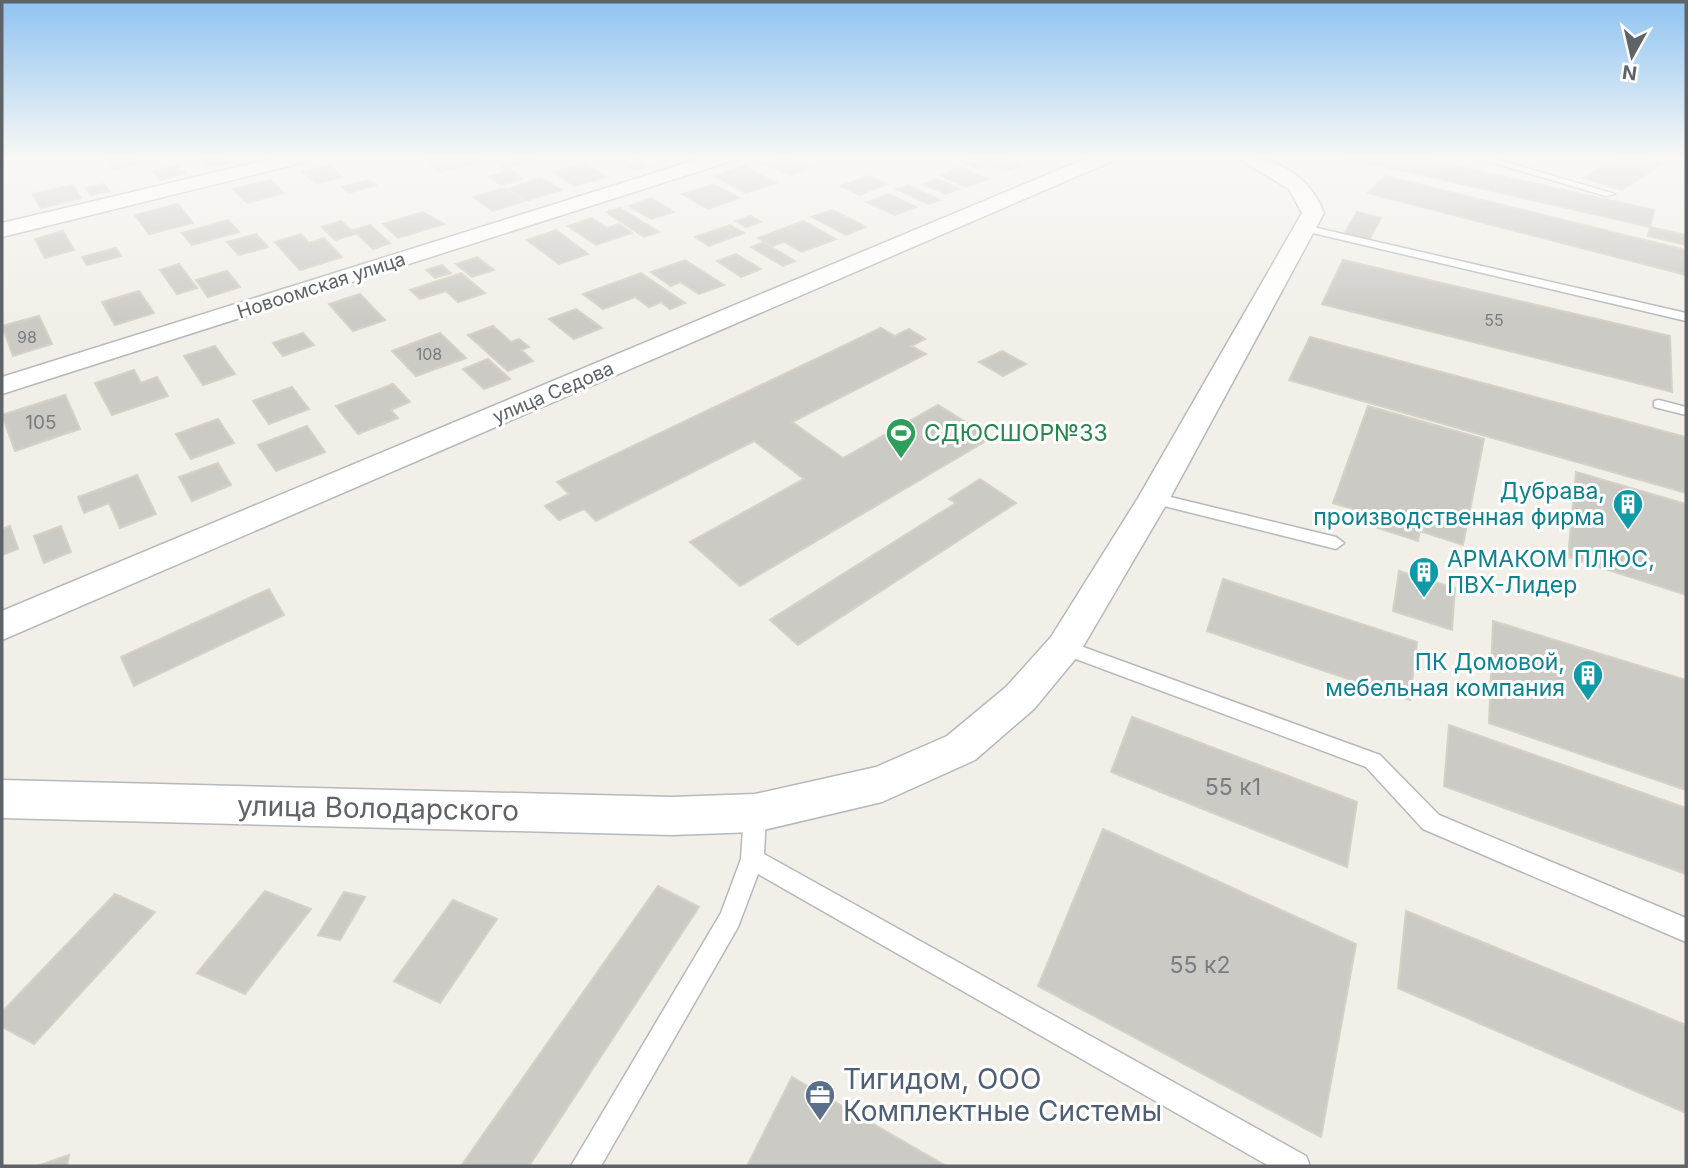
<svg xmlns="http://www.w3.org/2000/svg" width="1688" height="1168" viewBox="0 0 1688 1168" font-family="Inter,sans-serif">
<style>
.building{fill:#cccac5;stroke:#d6d1c6;stroke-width:2}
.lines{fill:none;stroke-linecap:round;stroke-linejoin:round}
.service-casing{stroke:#b5b8bc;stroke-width:3}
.minor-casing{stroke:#b5b8bc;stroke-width:3}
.service{fill:#fff;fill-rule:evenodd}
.minor{fill:#fff;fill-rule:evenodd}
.labels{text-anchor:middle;stroke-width:6;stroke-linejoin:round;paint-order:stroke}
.far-number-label{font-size:16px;fill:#7a7d7f}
.far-street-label{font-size:19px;fill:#5f6368;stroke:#fff}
.number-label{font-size:19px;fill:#7a7d7f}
.leisure-label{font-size:23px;fill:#27864d;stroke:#fff;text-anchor:start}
.culture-label{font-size:23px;fill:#0d838f;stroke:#fff;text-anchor:end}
.near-number-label{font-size:23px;fill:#7a7d7f}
.near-street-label{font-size:28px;fill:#5f6368;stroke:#fff}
.near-service-label{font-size:28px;fill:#4e5e75;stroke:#fff;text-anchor:start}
</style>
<rect width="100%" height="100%" fill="#f1efe8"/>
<g class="building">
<path d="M105,158H138L143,163L114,170Z"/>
<path d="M199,158H226L230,162L208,167Z"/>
<path d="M422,158H481L484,160L441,172Z"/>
<path d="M514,158H532L536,160L506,169L497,162Z"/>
<path d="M636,158L649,166L634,170L620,162Z"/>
<path d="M778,158H788L810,168L790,175L763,163Z"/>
<path d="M969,158L988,166L979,169L961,161Z"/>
<path d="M972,158H1005L1022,165L1005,171Z"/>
<path d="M1344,158H1418L1440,162L1430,177Z"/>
<path d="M1617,158H1644L1663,163L1622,190L1583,178Z"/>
<path d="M1440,162L1501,176L1493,191L1430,177Z"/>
<path d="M585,163L607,177L575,186L553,172Z"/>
<path d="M176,165L185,173L161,180L152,171Z"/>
<path d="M329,165L343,177L316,184L302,172Z"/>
<path d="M744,166L776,183L746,193L715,176Z"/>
<path d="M960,167L988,179L966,187L939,175Z"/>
<path d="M511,170L523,179L501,185L489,177Z"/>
<path d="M868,176L887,184L860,195L841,186Z"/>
<path d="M1385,176L1686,250V275L1368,193Z"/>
<path d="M1501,176L1654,210L1650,227L1493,191Z"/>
<path d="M541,177L561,190L526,201L509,189Z"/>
<path d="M937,179L960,189L945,194L923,184Z"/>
<path d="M271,180L284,193L247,203L233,189Z"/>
<path d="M369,180L376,185L349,193L342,187Z"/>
<path d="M104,184L109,191L91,195L86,188Z"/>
<path d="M714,184L739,198L708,209L682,194Z"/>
<path d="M73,185L81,198L41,208L33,194Z"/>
<path d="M908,185L940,200L928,204L896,189Z"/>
<path d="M504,188L524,201L493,211L473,197Z"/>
<path d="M888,194L916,207L895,215L867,202Z"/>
<path d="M651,198L674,212L651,219L629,206Z"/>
<path d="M178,204L193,223L149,234L135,215Z"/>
<path d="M620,208L659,232L644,237L606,212Z"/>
<path d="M832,210L866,227L846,235L812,217Z"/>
<path d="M423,212L444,224L398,238L383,224Z"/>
<path d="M1357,212L1381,218L1369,240L1344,234Z"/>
<path d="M750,216L761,222L746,227L736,221Z"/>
<path d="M592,218L607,228L619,224L632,233L596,245L568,226Z"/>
<path d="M228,220L239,232L192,245L182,233Z"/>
<path d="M341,221L355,234L335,240L322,227Z"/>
<path d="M803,221L836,239L802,252L784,242L772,246L758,238Z"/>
<path d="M370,225L390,243L373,249L353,230Z"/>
<path d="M730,225L744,233L709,246L695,237Z"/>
<path d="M1650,227L1686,235V245L1648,236Z"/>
<path d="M556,230L588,254L559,264L527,240Z"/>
<path d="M63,231L74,250L45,258L35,239Z"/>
<path d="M256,234L268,247L239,255L227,242Z"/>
<path d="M301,234L309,243L324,238L342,257L300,270L275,242Z"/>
<path d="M763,242L795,261L783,266L751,247Z"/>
<path d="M116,248L121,256L87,265L82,257Z"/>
<path d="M736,254L761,269L741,277L717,261Z"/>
<path d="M477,257L494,270L472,277L456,264Z"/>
<path d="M685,260L724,285L699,294L680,282L671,286L651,272Z"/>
<path d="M1343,260L1670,336L1672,392L1322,304Z"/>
<path d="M179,264L197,288L177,294L160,270Z"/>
<path d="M442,265L451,273L435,278L426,270Z"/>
<path d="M227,271L240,287L208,297L196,280Z"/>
<path d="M461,273L485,293L458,302L446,291L420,299L410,290Z"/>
<path d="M641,273L685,303L670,309L661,302L649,307L635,297L603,309L583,294Z"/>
<path d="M139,291L154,313L115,325L102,302Z"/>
<path d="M360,294L385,320L353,331L329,304Z"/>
<path d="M576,309L602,328L574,339L549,319Z"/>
<path d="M39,316L52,344L13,356L2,326Z"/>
<path d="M493,326L511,342L519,339L529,347L521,350L533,361L508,371L468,335Z"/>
<path d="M881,328L895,336L909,329L925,339L911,346L926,354L792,422L843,458L938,405L991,438L740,586L690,542L804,479L754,441L596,521L584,509L559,520L545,506L569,494L557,482Z"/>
<path d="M303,333L314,345L283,356L273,343Z"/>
<path d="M440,333L466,358L416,376L392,351Z"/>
<path d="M1310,337L1686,437V493L1289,380Z"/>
<path d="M215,346L235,374L203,385L184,356Z"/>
<path d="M1002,351L1026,364L1003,376L979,362Z"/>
<path d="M488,359L510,379L484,389L463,369Z"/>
<path d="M134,370L141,383L157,377L168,396L112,415L95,383Z"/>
<path d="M393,384L410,402L391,410L398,418L358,434L336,406Z"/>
<path d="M292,387L309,409L269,424L253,401Z"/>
<path d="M65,395L80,429L15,451L2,415Z"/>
<path d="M1368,406L1484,439L1463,545L1420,531L1418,541L1366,524L1369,514L1333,503Z"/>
<path d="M218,419L234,443L191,459L176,434Z"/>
<path d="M307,426L325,452L276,471L258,445Z"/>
<path d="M218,463L231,485L192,501L179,477Z"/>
<path d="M1576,472L1686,504V595L1568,557Z"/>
<path d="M137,475L156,514L120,528L109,503L84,513L78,497Z"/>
<path d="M980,479L1016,503L798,645L770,620L956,503L949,499Z"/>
<path d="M10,526L18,549L2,555V529Z"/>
<path d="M61,526L71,552L44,563L34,536Z"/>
<path d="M1399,571L1455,588L1452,630L1393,611Z"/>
<path d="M1223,579L1417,642L1410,700L1207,631Z"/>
<path d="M269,589L284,615L134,686L121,657Z"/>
<path d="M1493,621L1686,680V790L1489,723Z"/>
<path d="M1132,717L1357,802L1347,867L1111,772Z"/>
<path d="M1449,725L1686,808V874L1444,786Z"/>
<path d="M1103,829L1356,944L1321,1137L1038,986Z"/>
<path d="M658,886L699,907L529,1166H461Z"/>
<path d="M265,891L311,909L245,994L197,973Z"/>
<path d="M344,892L365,897L340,940L318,935Z"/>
<path d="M115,894L155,912L34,1044L2,1027V1012Z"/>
<path d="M453,900L497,919L440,1003L394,981Z"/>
<path d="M1406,911L1686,1025V1113L1398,988Z"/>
<path d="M792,1077L946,1166H747Z"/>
<path d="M69,1155L67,1166H37Z"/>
</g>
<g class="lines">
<g class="service-casing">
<g id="service">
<path d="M1477,158H1492L1615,194L1606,196Z"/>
<path d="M1304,225L1686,313V321L1300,230L1299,228Z"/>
<path d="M1659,400L1686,407V415L1654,407V401Z"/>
<path d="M1154,493L1336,537L1344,543L1336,549L1148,502L1146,498L1148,494Z"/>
<path d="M1064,640L1380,755L1439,815L1686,918V942L1423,829L1366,767L1057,652L1055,647L1057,642Z"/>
<path d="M755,803L763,806L766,813L764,854L1306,1156L1310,1166H1269L758,874L738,927L601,1166H571L721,913L741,859L744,813L747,806Z"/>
</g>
</g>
<g class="minor-casing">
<g id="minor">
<path d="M275,158H308L305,162L2,237V223Z"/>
<path d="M702,158H731L728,162L2,394V377Z"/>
<path d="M1087,158H1113L1110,162L2,640V611Z"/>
<path d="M1237,158C1276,156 1310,176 1324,213L1170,498L1077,657L1034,709L975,760L882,802L755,832L672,835L2,818V780L672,797L755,794L876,767L947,736L1006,687L1051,637L1138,498L1302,213L1289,189Z"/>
</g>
</g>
<use href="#service" class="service"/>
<use href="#minor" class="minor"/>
</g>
<linearGradient id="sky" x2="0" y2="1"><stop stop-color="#8fc3f1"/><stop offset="0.49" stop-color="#f9f8f5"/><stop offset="1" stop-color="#f9f8f5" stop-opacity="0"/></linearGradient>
<rect width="1688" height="321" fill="url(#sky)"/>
<defs>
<g id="stadium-pin" transform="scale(1.575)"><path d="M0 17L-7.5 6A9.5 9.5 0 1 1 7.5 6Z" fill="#2e9e5b" stroke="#fff"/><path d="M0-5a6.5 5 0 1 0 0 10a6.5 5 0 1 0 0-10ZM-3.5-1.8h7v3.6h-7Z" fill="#fff"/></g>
<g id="building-pin" transform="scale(1.575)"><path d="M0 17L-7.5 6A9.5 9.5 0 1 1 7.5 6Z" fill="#0f9aa8" stroke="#fff"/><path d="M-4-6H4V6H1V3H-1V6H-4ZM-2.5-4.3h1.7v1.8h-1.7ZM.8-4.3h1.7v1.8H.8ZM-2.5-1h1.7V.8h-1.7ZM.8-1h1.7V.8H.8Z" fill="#fff"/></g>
<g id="office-pin" transform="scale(1.575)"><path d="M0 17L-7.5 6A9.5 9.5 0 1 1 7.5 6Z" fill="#5c6f8a" stroke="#fff"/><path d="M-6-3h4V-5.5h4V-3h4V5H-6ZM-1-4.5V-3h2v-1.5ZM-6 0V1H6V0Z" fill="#fff"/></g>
</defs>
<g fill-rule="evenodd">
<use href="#stadium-pin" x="901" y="433"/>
<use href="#building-pin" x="1628" y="504"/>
<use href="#building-pin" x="1424" y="572"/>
<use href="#building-pin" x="1588" y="675"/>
<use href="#office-pin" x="820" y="1095"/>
</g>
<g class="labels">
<g class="far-number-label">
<text x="1494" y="326">55</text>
<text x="27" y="343">98</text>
<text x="429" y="360">108</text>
</g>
<g class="far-street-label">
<text transform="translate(321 285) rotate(-18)" y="7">Новоомская улица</text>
<text transform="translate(553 392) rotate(-23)" y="7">улица Седова</text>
</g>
<g class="number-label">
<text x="41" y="429">105</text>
</g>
<g class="leisure-label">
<text x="924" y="441">СДЮСШОР№33</text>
</g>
<g class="culture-label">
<text x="1605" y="499">Дубрава,<tspan x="1605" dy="26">производственная фирма</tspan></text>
<text x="1447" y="567" text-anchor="start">АРМАКОМ ПЛЮС,<tspan x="1447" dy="26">ПВХ-Лидер</tspan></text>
<text x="1565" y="670">ПК Домовой,<tspan x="1565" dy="26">мебельная компания</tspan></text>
</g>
<g class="near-number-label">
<text x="1233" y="795">55 к1</text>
<text x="1200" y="973">55 к2</text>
</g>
<g class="near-street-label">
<text transform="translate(378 808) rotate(1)" y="10">улица Володарского</text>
</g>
<g class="near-service-label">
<text x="843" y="1089">Тигидом, ООО<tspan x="843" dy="32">Комплектные Системы</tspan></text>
</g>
</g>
<rect width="1688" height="1168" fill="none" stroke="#5f6368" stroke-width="7"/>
<g transform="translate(1632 56) rotate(188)" stroke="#ffffff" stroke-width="5" paint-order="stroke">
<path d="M0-5L12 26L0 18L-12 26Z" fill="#5f6368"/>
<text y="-10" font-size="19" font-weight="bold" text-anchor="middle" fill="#5f6368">N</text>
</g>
</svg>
